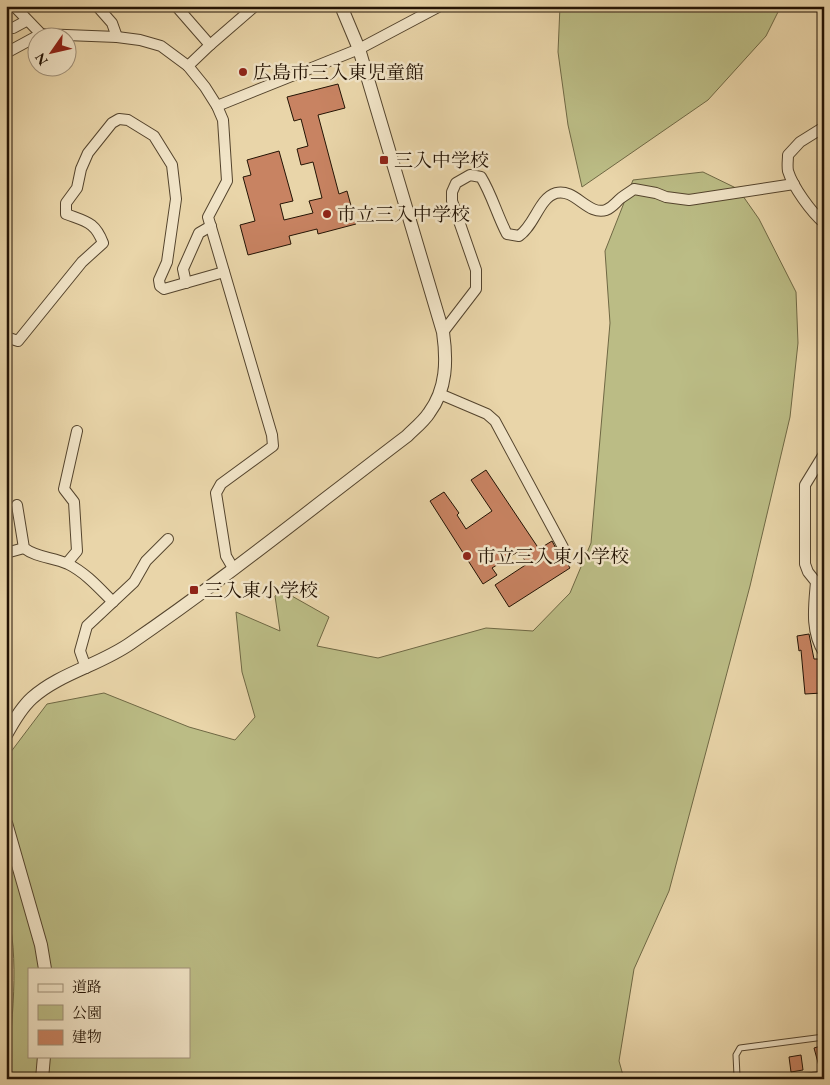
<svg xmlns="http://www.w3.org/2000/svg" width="830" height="1085" viewBox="0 0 830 1085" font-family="'EB Garamond','Noto Serif JP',serif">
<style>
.green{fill:#bbbc85;stroke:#6f6844;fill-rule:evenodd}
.building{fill:#c88362;stroke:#231304}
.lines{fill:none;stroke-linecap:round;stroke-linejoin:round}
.service-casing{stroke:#54442d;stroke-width:7}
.minor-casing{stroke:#54442d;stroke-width:12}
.tertiary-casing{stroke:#54442d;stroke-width:14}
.service{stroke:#f1e4c7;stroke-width:5}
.minor{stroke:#f1e4c7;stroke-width:10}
.tertiary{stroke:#f1e4c7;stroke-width:12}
.poi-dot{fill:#8f2418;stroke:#f1e4c7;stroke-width:2}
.labels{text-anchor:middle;stroke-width:5;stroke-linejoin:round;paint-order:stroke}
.poi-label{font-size:19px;fill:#231304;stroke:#f1e4c7;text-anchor:start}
</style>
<rect width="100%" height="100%" fill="#e9d5a9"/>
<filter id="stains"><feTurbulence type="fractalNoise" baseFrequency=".004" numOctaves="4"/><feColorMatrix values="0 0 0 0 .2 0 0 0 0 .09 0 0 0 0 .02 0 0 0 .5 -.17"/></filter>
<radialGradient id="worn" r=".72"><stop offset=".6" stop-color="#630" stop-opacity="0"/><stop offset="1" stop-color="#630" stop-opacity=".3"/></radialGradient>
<g class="green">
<path d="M560,6H781L766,36L708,100L582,187L568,125L558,52Z"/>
<path d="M703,172L738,189L759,219L796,292L798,343L790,417L750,586L669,891L634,969L619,1061L624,1079H7C11,1026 21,957 6,907V772L10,753L47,704L104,693L189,727L235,740L255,717L242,672L236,612L280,631L275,596L283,591L329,617L317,646L378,658L486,628L533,631L570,593L591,543L610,323L605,251L633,180ZM29,969H189V1056H29Z"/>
</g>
<g class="building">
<path d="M338,84L345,108L318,115L339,194L347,191L356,224L318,234L317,229L289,236L291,244L248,255L240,225L255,221L243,177L251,175L247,160L279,151L293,201L280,204L284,220L313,213L309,201L322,198L313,162L301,165L297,149L308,146L301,119L294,121L287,97Z"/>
<path d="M486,470L539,549L552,541L559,554L564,558L570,568L509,607L495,585L527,564L519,551L492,568L497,575L483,584L430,501L444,492L459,513L457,515L466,529L492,511L471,480Z"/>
<path d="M809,634L814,659H821L822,693L805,694L801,650L799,651L797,636Z"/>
<path d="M824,1045V1070H820L814,1048Z"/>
<path d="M801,1055L803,1070L791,1072L789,1057Z"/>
</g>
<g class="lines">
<g class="service-casing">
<g id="service">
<path d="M743,1079L737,1076L736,1055L740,1048L824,1037"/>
<path d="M783,1079L824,1074"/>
</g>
</g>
<g class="minor-casing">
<g id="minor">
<path d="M14,6L41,34"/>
<path d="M97,6L112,23L117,37"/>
<path d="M176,6L210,45"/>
<path d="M6,28H13L26,21"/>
<path d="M6,53L41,34L117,37L140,40L161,46L188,66L205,87L217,106L223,120L227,181L208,217L272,435L273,446L221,484L216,493L226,556L233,568"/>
<path d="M188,66L210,45L255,6"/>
<path d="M217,106L359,49L440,6"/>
<path d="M824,127L800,142L788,155C788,160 787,166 788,171C793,187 811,212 824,223"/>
<path d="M186,283L183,269L199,233L211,226"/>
<path d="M443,332L476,289V270L452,201V192L456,183L470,175L481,177C492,195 497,215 507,234L519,236C535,225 539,198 556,193C575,188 588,216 606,210C613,207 615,203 621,198C625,195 630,192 634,189L656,193L666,197L689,200L794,184"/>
<path d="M6,337L18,341L82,262L103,243C95,222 87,222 66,214V203L77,188L81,169L88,153L112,123L119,119L128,120L154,136L172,165L176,199L167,262L159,280L160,286L164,289L224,272"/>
<path d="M440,394L487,414L495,421L565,551"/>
<path d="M824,414V424"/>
<path d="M824,454L805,485V564L808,572L816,582C814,606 810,631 824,653"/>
<path d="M17,505L24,548C37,558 53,557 68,564C86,573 99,588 113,602"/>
<path d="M6,553L24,548"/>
<path d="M67,563L77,551L74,502L64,489L77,431"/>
<path d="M86,668L80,651L87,626L134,582L146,561L168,539"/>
</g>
</g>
<g class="tertiary-casing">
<g id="tertiary">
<path d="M6,735C13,722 21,708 32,698C60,673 100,665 131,643C226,578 316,505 407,436C414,429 424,421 429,413C447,389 447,360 443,332L359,49L341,6"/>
<path d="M6,823L41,945L45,969"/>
<path d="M42,1079L44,1056"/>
</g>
</g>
<use href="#service" class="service"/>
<use href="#minor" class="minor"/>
<use href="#tertiary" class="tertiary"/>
</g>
<g class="poi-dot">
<circle cx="243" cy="72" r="5"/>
<rect x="379" y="155" width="10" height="10" rx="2.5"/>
<circle cx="327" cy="214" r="5"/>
<circle cx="467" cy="556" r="5"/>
<rect x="189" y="585" width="10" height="10" rx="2.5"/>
</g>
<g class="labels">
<g class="poi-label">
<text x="253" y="79">広島市三入東児童館</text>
<text x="394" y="167">三入中学校</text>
<text x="337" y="221">市立三入中学校</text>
<text x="477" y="563">市立三入東小学校</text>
<text x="204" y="597">三入東小学校</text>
</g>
</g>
<rect width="830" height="1085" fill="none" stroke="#e9d5a9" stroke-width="25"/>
<rect x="8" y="8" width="815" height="1070" fill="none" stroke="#231304" stroke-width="2.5"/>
<rect x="12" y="12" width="805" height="1060" fill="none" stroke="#231304"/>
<rect x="28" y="968" width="162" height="90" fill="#f1e4c7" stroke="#9f9079"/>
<rect x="38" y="984" width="25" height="8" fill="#f1e4c7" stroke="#9f9079"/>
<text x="72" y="992" font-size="15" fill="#231304">道路</text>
<rect x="38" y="1005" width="25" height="15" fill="#bbbc85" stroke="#9f9079"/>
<text x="72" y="1018" font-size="15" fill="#231304">公園</text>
<rect x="38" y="1030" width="25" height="15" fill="#c88362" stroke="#9f9079"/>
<text x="72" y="1042" font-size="15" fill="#231304">建物</text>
<g transform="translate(52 52) rotate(236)"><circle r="24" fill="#f1e4c7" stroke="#9f9079"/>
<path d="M0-4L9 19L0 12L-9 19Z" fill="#8f2418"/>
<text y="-8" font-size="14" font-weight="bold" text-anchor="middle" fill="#231304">N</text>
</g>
<rect width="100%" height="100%" filter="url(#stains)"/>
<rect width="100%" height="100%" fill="url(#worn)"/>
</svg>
